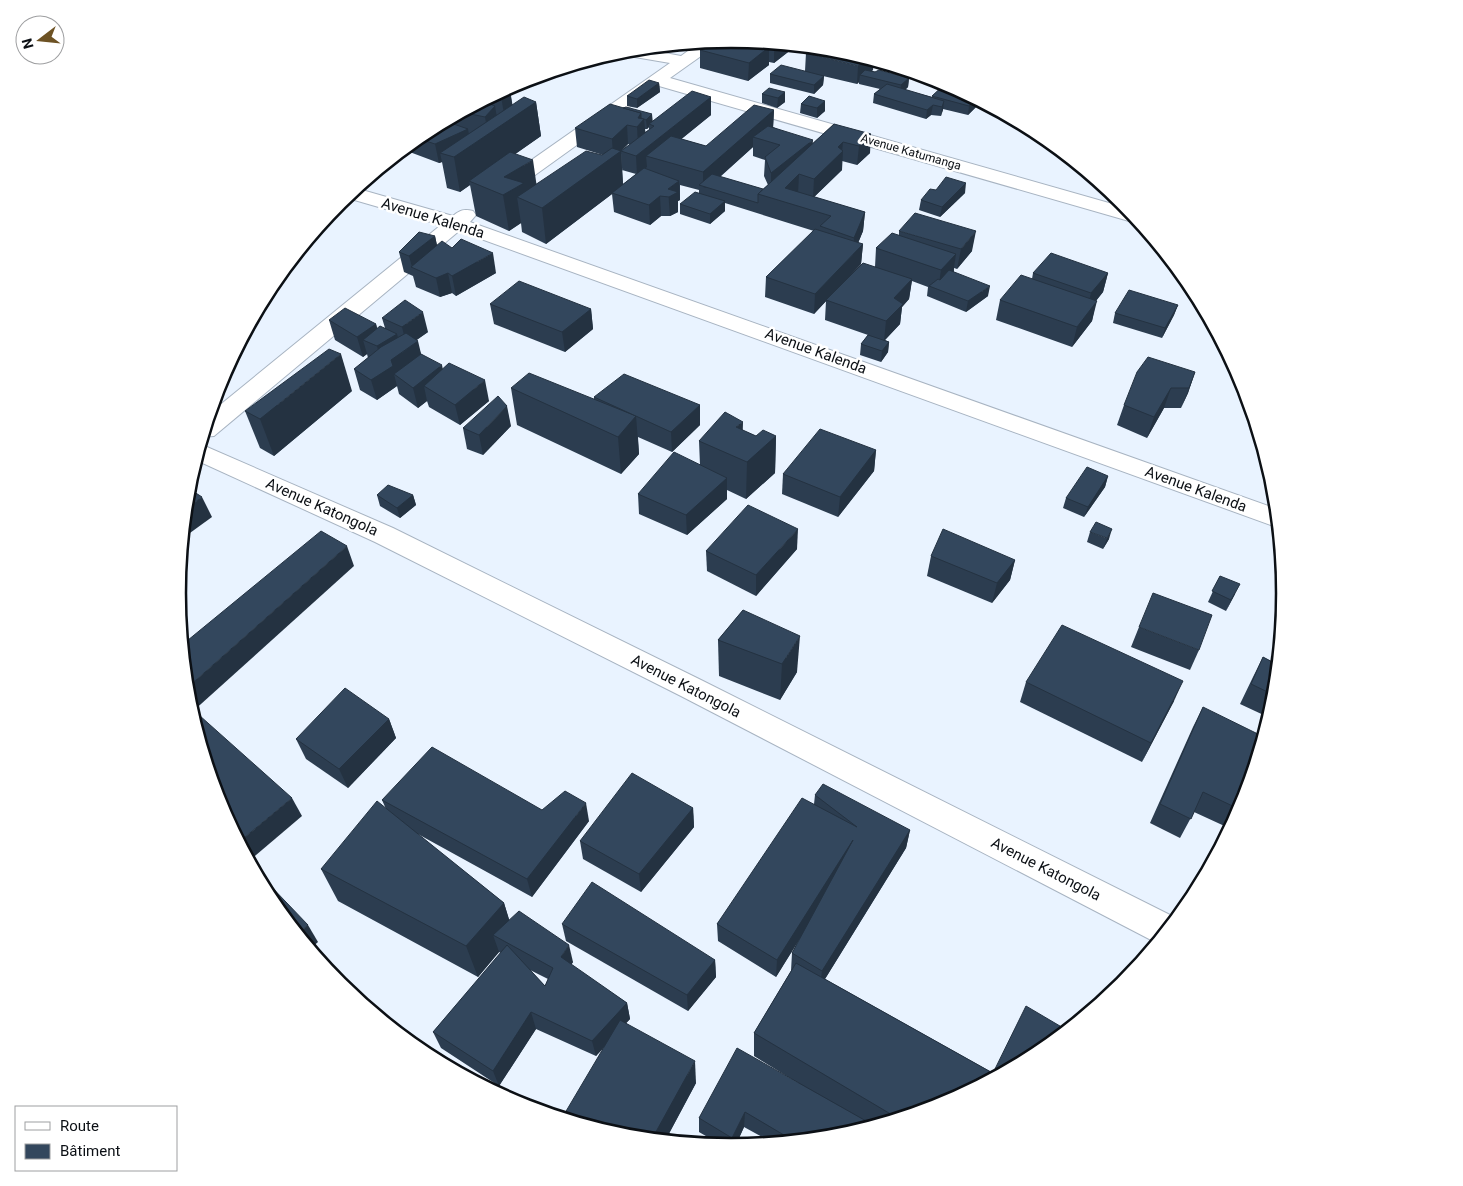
<svg xmlns="http://www.w3.org/2000/svg" width="1463" height="1186" viewBox="0 0 1463 1186" font-family="Roboto,sans-serif">
<style>
.lines{fill:none;stroke-linecap:round;stroke-linejoin:round}
.minor-casing{stroke:#a8b4c2;stroke-width:2}
.minor{fill:#fff;fill-rule:evenodd}
.wall{fill:#2c3d50;fill-rule:evenodd}
.shaded-wall{fill:#243241}
.building{fill:#33475d;stroke:#243241}
.labels{text-anchor:middle;stroke-width:5;stroke-linejoin:round;paint-order:stroke}
.far-street-label{font-size:12px;fill:#0c1015;stroke:#fff}
.street-label{font-size:15px;fill:#0c1015;stroke:#fff}
.rim{fill:none;stroke:#0c1015;stroke-width:2.5}
</style>
<rect width="100%" height="100%" fill="#e9f3ff"/>
<g class="lines">
<g class="minor-casing">
<g id="minor">
<path d="M719,40L718,44L670,78L1130,209L1140,222L1129,221L659,86L510,193L503,195L496,193L493,189L496,185L670,63L623,55L616,52L638,48L681,56L700,42Z"/>
<path d="M355,188L453,216C460,210 464,209 473,211L476,215L470,222L1277,509L1279,528L459,231L214,436L202,437L209,414L441,225L344,197Z"/>
<path d="M200,444L393,528L701,680L1178,919L1157,943L1155,942L681,696L375,542L196,460Z"/>
</g>
</g>
<use href="#minor" class="minor"/>
</g>
<g class="wall">
<path d="M732,39L797,45L774,63L769,62V65L748,81L700,68V50Z"/>
<path d="M806,53L873,70L871,71L909,78L908,87L905,90L932,97V96L981,102L968,115L943,109L941,116L931,115L926,119L873,103L874,94L880,89L859,84V82L857,84L823,76H824L823,85L814,94L770,83V74L805,71Z"/>
<path d="M659,83L660,92L637,108L627,106V96Z"/>
<path d="M505,89L510,90L512,105L536,102L541,136L515,154L536,184L603,155L577,147L575,128L623,108L652,114V121L711,97V115L681,139L706,146L774,110L773,127L812,144L834,124L870,153L857,165L842,161V170L814,197L865,212L863,231L858,243L863,244L861,264L843,283L875,267L876,248L899,235V231L972,251L957,269L954,268V272L988,296L966,312L927,296L928,287L912,281L909,299L902,307L900,324L885,340L889,342L888,352L881,362L860,355L861,344L868,335L825,320L826,301L814,314L765,297L766,277L814,231L725,203V211L710,224L680,214V204L699,193V190L680,185V200L678,201V212L670,216H661L650,225L614,212L612,194L546,244L522,232L521,223L509,231L476,216L470,185L460,192L447,188L442,162L439,163L407,151L406,148L402,150L424,132L452,123L451,117ZM649,127V130L645,132V129H647ZM628,144H630L621,151L622,170L636,174L623,184L621,151ZM753,147V156L765,160L764,176L768,185L763,189L720,177Z"/>
<path d="M785,92V102L777,108L762,103V94Z"/>
<path d="M825,101V111L817,118L800,113L801,104Z"/>
<path d="M985,103L995,108L985,106Z"/>
<path d="M965,193L940,217L919,210L921,200Z"/>
<path d="M435,236L437,245L452,248L496,273L456,296L452,293L440,297L416,287L413,276L404,272L399,252Z"/>
<path d="M1033,273H1108L1103,292L1096,301L1092,321L1072,347L996,320L1000,300L1032,279Z"/>
<path d="M490,304L591,309L593,329L565,352L494,324Z"/>
<path d="M1178,305L1174,315L1162,338L1113,323L1115,313Z"/>
<path d="M382,318L428,332L416,340L421,354L489,401L460,425L429,407L427,401L418,408L399,394L397,386L377,400L360,390L354,369L368,358L367,354L363,357L335,340L329,320L376,324L377,328H385Z"/>
<path d="M1195,372L1188,393L1181,408H1164L1147,438L1117,425L1124,405Z"/>
<path d="M511,388L594,399V397L700,405V425L672,452L638,437L639,454L621,474L517,425Z"/>
<path d="M352,391L274,456L260,448L245,411Z"/>
<path d="M511,426L483,455L467,449L463,428Z"/>
<path d="M742,430L756,436H776L775,473L746,499L727,490V499L687,535L639,514L638,494L700,465L699,441Z"/>
<path d="M876,450L874,471L838,517L782,494L783,474Z"/>
<path d="M1108,476L1105,487L1084,517L1063,508L1066,498Z"/>
<path d="M377,495H413L416,505L400,518L380,506Z"/>
<path d="M1090,532L1109,539L1103,549L1087,542Z"/>
<path d="M797,549L756,596L707,571L706,551Z"/>
<path d="M931,556L1015,560L1010,580L992,603L927,576Z"/>
<path d="M1220,576L1235,594L1226,611L1208,602Z"/>
<path d="M743,610L797,672L780,700L719,676L718,640Z"/>
<path d="M1139,627L1199,650L1190,670L1131,647Z"/>
<path d="M1263,657L1278,665L1279,663L1275,701L1270,718L1240,704L1253,677Z"/>
<path d="M1026,682L1174,701L1142,762L1020,702Z"/>
<path d="M1203,707L1243,805L1231,829L1194,812L1180,838L1150,823L1193,727Z"/>
<path d="M389,719L396,738L348,788L306,759L296,739Z"/>
<path d="M815,795L910,830L906,848L825,979L993,1073L1065,1029L943,1105L839,1137L773,1143L744,1127L735,1147L723,1146L699,1132V1118L798,1083L754,1056V1033L791,971L792,953L802,935L776,977L718,941L717,924L814,804Z"/>
<path d="M382,800L542,810L589,821L532,897L416,833L504,903L509,920L573,962L571,965L627,1003L630,1019L626,1023L696,1083L665,1141L623,1137L605,1046L596,1056L536,1029L499,1086L441,1048L433,1032L501,953L499,952L478,977L338,901L321,869L386,809ZM530,970L548,979L545,986Z"/>
<path d="M693,808L694,827L641,892L583,859L580,841Z"/>
<path d="M562,924L715,960L716,977L688,1011L566,941Z"/>
</g>
<g class="shaded-wall">
<path d="M777,43L797,45L774,63V45Z"/>
<path d="M769,47V65L748,81L749,63Z"/>
<path d="M868,58L874,60L873,70L866,76L860,75L859,82L857,84L858,66Z"/>
<path d="M824,76L823,85L814,94V85Z"/>
<path d="M909,78L908,87L900,94L901,85Z"/>
<path d="M659,83L660,92L637,108V99Z"/>
<path d="M510,90L513,108L504,114L501,96Z"/>
<path d="M785,92V102L777,108L778,98Z"/>
<path d="M711,97V115L657,159L646,156L647,167L637,175L636,156Z"/>
<path d="M976,99L981,102L968,115L969,106Z"/>
<path d="M825,101V111L817,118V108Z"/>
<path d="M944,101L943,110L941,116L942,107Z"/>
<path d="M536,102L541,136L474,183L469,181L470,185L460,192L454,157L440,153L442,162L439,163L435,144L468,129L471,146L488,134L485,117L495,106L498,124Z"/>
<path d="M933,105L931,115L926,119L927,110Z"/>
<path d="M774,110L773,129L753,137V147L707,188L703,187V172Z"/>
<path d="M641,113L644,119L646,138L638,145L637,127L638,118Z"/>
<path d="M652,114L653,124H649V127L647,129L646,120Z"/>
<path d="M627,125L628,144L621,151L623,185L612,193V194L546,244L542,208L613,156L612,139Z"/>
<path d="M871,134L870,153L857,165L859,146Z"/>
<path d="M813,140L812,159L771,192V173Z"/>
<path d="M843,142L842,152L843,151L842,170L813,198L814,179L838,147Z"/>
<path d="M533,160L538,195L517,197L521,223L509,231L503,195L504,177Z"/>
<path d="M799,174L798,194L785,188Z"/>
<path d="M679,181L680,200L678,201V212L670,216L668,189Z"/>
<path d="M966,183L965,193L940,217L942,207Z"/>
<path d="M660,196L661,216L650,225L649,205Z"/>
<path d="M725,201V211L710,224V214Z"/>
<path d="M865,212L863,231L854,253L863,244L861,264L814,314L815,294L853,255L854,238Z"/>
<path d="M976,231L972,251L957,269L961,249Z"/>
<path d="M435,236L439,256L412,267L409,256Z"/>
<path d="M493,253L496,273L456,296L452,276Z"/>
<path d="M956,254L953,274L938,290L941,270Z"/>
<path d="M448,273L452,293L440,297L436,278Z"/>
<path d="M1108,273L1103,292L1086,313L1091,293Z"/>
<path d="M912,279L909,299L902,307L900,324L884,341L886,321L894,298Z"/>
<path d="M990,286L988,296L966,312L968,301Z"/>
<path d="M1097,301L1092,321L1072,347L1077,327Z"/>
<path d="M1178,305L1174,315L1162,338L1165,328Z"/>
<path d="M591,309L593,329L565,352L562,332Z"/>
<path d="M423,312L428,332L407,347L402,327Z"/>
<path d="M376,324L381,343L397,334L402,353L418,341L423,362L394,374L397,386L377,400L371,380L382,366L377,346L363,340L367,354L363,357L357,337Z"/>
<path d="M889,342L888,352L881,362L882,351Z"/>
<path d="M341,354L352,391L274,456L260,419Z"/>
<path d="M442,365L446,385L424,386L427,401L418,408L413,388Z"/>
<path d="M1195,372L1188,393L1181,408L1189,388Z"/>
<path d="M485,380L489,401L460,425L455,405Z"/>
<path d="M1171,388L1164,408L1147,438L1154,417Z"/>
<path d="M700,405V425L672,452L671,432Z"/>
<path d="M507,406L511,426L483,455L479,435Z"/>
<path d="M636,416L639,454L621,474L618,437Z"/>
<path d="M743,422L742,459L736,427Z"/>
<path d="M776,436L775,473L746,499L747,462Z"/>
<path d="M876,450L874,471L838,517L840,497Z"/>
<path d="M1108,476L1105,487L1084,517L1088,507Z"/>
<path d="M727,478V499L687,535L686,515Z"/>
<path d="M413,495L416,505L400,518L397,508Z"/>
<path d="M202,497L212,517L183,538L186,509Z"/>
<path d="M798,529L797,549L756,596V575Z"/>
<path d="M1112,529L1109,539L1103,549L1107,538Z"/>
<path d="M347,546L354,566L191,713L188,701L187,688Z"/>
<path d="M1015,560L1010,580L992,603L997,583Z"/>
<path d="M1240,584L1235,594L1226,611L1231,600Z"/>
<path d="M800,636L797,672L780,700L782,664Z"/>
<path d="M1183,681L1174,701L1142,762L1151,743Z"/>
<path d="M389,719L396,738L348,788L339,769Z"/>
<path d="M292,798L302,816L249,861L239,842Z"/>
<path d="M586,803L589,821L532,897L527,879Z"/>
<path d="M693,808L694,827L641,892L639,874Z"/>
<path d="M910,830L906,848L820,987L822,971Z"/>
<path d="M853,840L850,858L776,977L777,960Z"/>
<path d="M504,903L514,935H493L499,952L478,977L466,946Z"/>
<path d="M308,925L318,942L310,949L298,934Z"/>
<path d="M569,945L573,962L565,974L561,957Z"/>
<path d="M715,960L716,977L688,1011L687,995Z"/>
<path d="M627,1003L630,1019L596,1056L592,1041Z"/>
<path d="M531,1012L536,1029L499,1086L493,1071Z"/>
<path d="M695,1061L696,1083L665,1141L652,1139Z"/>
<path d="M745,1112L744,1127L735,1147H732V1138Z"/>
</g>
<g class="building">
<path d="M732,39L740,40L769,47L749,63L700,50L713,41Z"/>
<path d="M759,41L777,43L774,45Z"/>
<path d="M814,47L840,49L868,58L858,66L806,53Z"/>
<path d="M781,65L824,76L814,85L770,74Z"/>
<path d="M865,70L875,72L879,70L909,78L901,85L860,75Z"/>
<path d="M649,80L659,83L637,99L627,96Z"/>
<path d="M946,83H948L976,99L969,106L932,96Z"/>
<path d="M887,84L944,101L942,107L933,105L927,110L874,94Z"/>
<path d="M769,88L785,92L778,98L762,94Z"/>
<path d="M505,89L510,90L501,96L495,94Z"/>
<path d="M692,91L711,97L636,156L621,151L654,126L649,124Z"/>
<path d="M809,96L825,101L817,108L801,104Z"/>
<path d="M524,97L536,102L454,157L440,153Z"/>
<path d="M482,101L495,106L485,117L461,112Z"/>
<path d="M610,104L641,113L638,118L644,119L637,127L627,125L612,139L575,128Z"/>
<path d="M754,105L774,110L703,172L646,156L671,136L706,146Z"/>
<path d="M626,107L652,114L646,120L644,119L641,118V113L623,108Z"/>
<path d="M445,121L468,129L435,144L417,138L424,132Z"/>
<path d="M834,124L871,134L859,146L843,142L838,147L843,151L814,179L799,174L785,188L865,212L854,238L820,226L831,216L758,194Z"/>
<path d="M768,126L813,140L771,173L765,157L780,145L753,137Z"/>
<path d="M612,148L621,151L542,208L517,197L586,151L602,155Z"/>
<path d="M510,152L533,160L504,177L524,183L503,195L469,181Z"/>
<path d="M644,168L679,181L668,189L678,192L669,197L660,196L649,205L612,193Z"/>
<path d="M712,174L763,189L758,194V203L699,185Z"/>
<path d="M946,177L966,183L942,207L921,200L930,189L936,190Z"/>
<path d="M695,192L725,201L710,214L680,204Z"/>
<path d="M915,213L976,231L961,249L899,231Z"/>
<path d="M815,229L863,244L815,294L766,277Z"/>
<path d="M419,232L435,236L409,256L399,252Z"/>
<path d="M892,233L956,254L941,270L876,248Z"/>
<path d="M461,239L493,253L452,276L448,273L436,278L411,267L442,241L452,248Z"/>
<path d="M1051,253L1108,273L1091,293L1033,273Z"/>
<path d="M863,263L912,279L894,298L903,304L886,321L826,300Z"/>
<path d="M949,270L990,286L968,301L929,286L938,279L940,280Z"/>
<path d="M1021,275L1097,301L1077,327L1000,300Z"/>
<path d="M519,281L591,309L562,332L490,304Z"/>
<path d="M1129,290L1178,305L1165,328L1115,313Z"/>
<path d="M405,300L423,312L402,327L382,318Z"/>
<path d="M345,308L376,324L357,337L329,320Z"/>
<path d="M380,326L397,334L377,346L363,340Z"/>
<path d="M406,333L418,341L391,360L393,366L371,380L354,369L381,347Z"/>
<path d="M868,335L889,342L882,351L861,344Z"/>
<path d="M329,349L341,354L260,419L245,411Z"/>
<path d="M421,354L442,365L413,388L394,374Z"/>
<path d="M1148,357L1195,372L1189,388H1171L1154,417L1124,405L1137,372Z"/>
<path d="M449,363L485,380L455,405L424,386Z"/>
<path d="M529,373L636,416L618,437L511,388Z"/>
<path d="M624,374L700,405L671,432L594,397Z"/>
<path d="M498,396L507,406L479,435L463,428Z"/>
<path d="M725,412L743,422L736,427L756,436L763,430L776,436L747,462L699,441Z"/>
<path d="M820,429L876,450L840,497L783,474Z"/>
<path d="M674,452L727,478L686,515L638,494Z"/>
<path d="M1087,467L1108,476L1088,507L1066,498Z"/>
<path d="M388,485L413,495L397,508L377,495Z"/>
<path d="M188,488L202,497L186,509Z"/>
<path d="M748,505L798,529L756,575L706,551Z"/>
<path d="M1096,522L1112,529L1107,538L1090,532Z"/>
<path d="M943,529L1015,560L997,583L931,556Z"/>
<path d="M321,531L347,546L187,688L182,645Z"/>
<path d="M1220,576L1240,584L1231,600L1212,591Z"/>
<path d="M1153,593L1212,615L1199,650L1139,627Z"/>
<path d="M743,610L800,636L782,664L718,640Z"/>
<path d="M1062,625L1183,681L1151,743L1026,682Z"/>
<path d="M1263,657L1278,665L1279,663L1276,696L1251,684Z"/>
<path d="M345,688L389,719L339,769L296,739Z"/>
<path d="M190,707L292,798L239,842L219,805Z"/>
<path d="M1203,707L1264,737L1243,805L1241,810L1203,792L1191,819L1160,804Z"/>
<path d="M432,747L542,810L565,791L586,803L527,879L382,800Z"/>
<path d="M632,773L693,808L639,874L580,841Z"/>
<path d="M823,784L910,830L822,971L792,953L853,840L777,960L717,924L802,798L857,827L815,795Z"/>
<path d="M377,801L504,903L466,946L321,869Z"/>
<path d="M263,878L308,925L298,934L270,901L260,881Z"/>
<path d="M592,882L715,960L687,995L562,924Z"/>
<path d="M519,911L569,945L561,957L627,1003L592,1041L531,1012L493,1071L433,1032L507,945L545,986L553,968L493,935Z"/>
<path d="M796,963L998,1076L943,1105L899,1119L754,1033Z"/>
<path d="M1026,1006L1065,1029L1062,1035L1039,1054L998,1076L993,1073Z"/>
<path d="M620,1020L695,1061L652,1139L623,1137L562,1118Z"/>
<path d="M737,1048L875,1126L839,1137L794,1141L745,1112L732,1138L699,1118Z"/>
</g>
<g class="labels">
<g class="far-street-label">
<text transform="translate(911 152) rotate(16)" y="4">Avenue Katumanga</text>
</g>
<g class="street-label">
<text transform="translate(433 218) rotate(17)" y="5">Avenue Kalenda</text>
<text transform="translate(816 351) rotate(20)" y="5">Avenue Kalenda</text>
<text transform="translate(1196 489) rotate(20)" y="5">Avenue Kalenda</text>
<text transform="translate(322 507) rotate(24)" y="5">Avenue Katongola</text>
<text transform="translate(686 686) rotate(27)" y="5">Avenue Katongola</text>
<text transform="translate(1046 869) rotate(27)" y="5">Avenue Katongola</text>
</g>
</g>
<path d="M0 0H1463V1186H0ZM186 593a545 545 0 1 1 1090 0a545 545 0 1 1-1090 0Z" fill="#fff" fill-rule="evenodd"/>
<path class="rim" d="M186 593a545 545 0 1 1 1090 0a545 545 0 1 1-1090 0Z"/>
<rect x="15" y="1106" width="162" height="65" fill="#ffffff" stroke="#9e9fa1"/>
<rect x="25" y="1122" width="25" height="8" fill="#ffffff" stroke="#9e9fa1"/>
<text x="60" y="1131" font-size="15" fill="#0c1015">Route</text>
<rect x="25" y="1144" width="25" height="15" fill="#33475d" stroke="#9e9fa1"/>
<text x="60" y="1156" font-size="15" fill="#0c1015">Bâtiment</text>
<g transform="translate(40 40) rotate(254)"><circle r="24" fill="#ffffff" stroke="#9e9fa1"/>
<path d="M0-4L9 19L0 12L-9 19Z" fill="#6d5224"/>
<text y="-8" font-size="14" font-weight="bold" text-anchor="middle" fill="#0c1015">N</text>
</g>
</svg>
